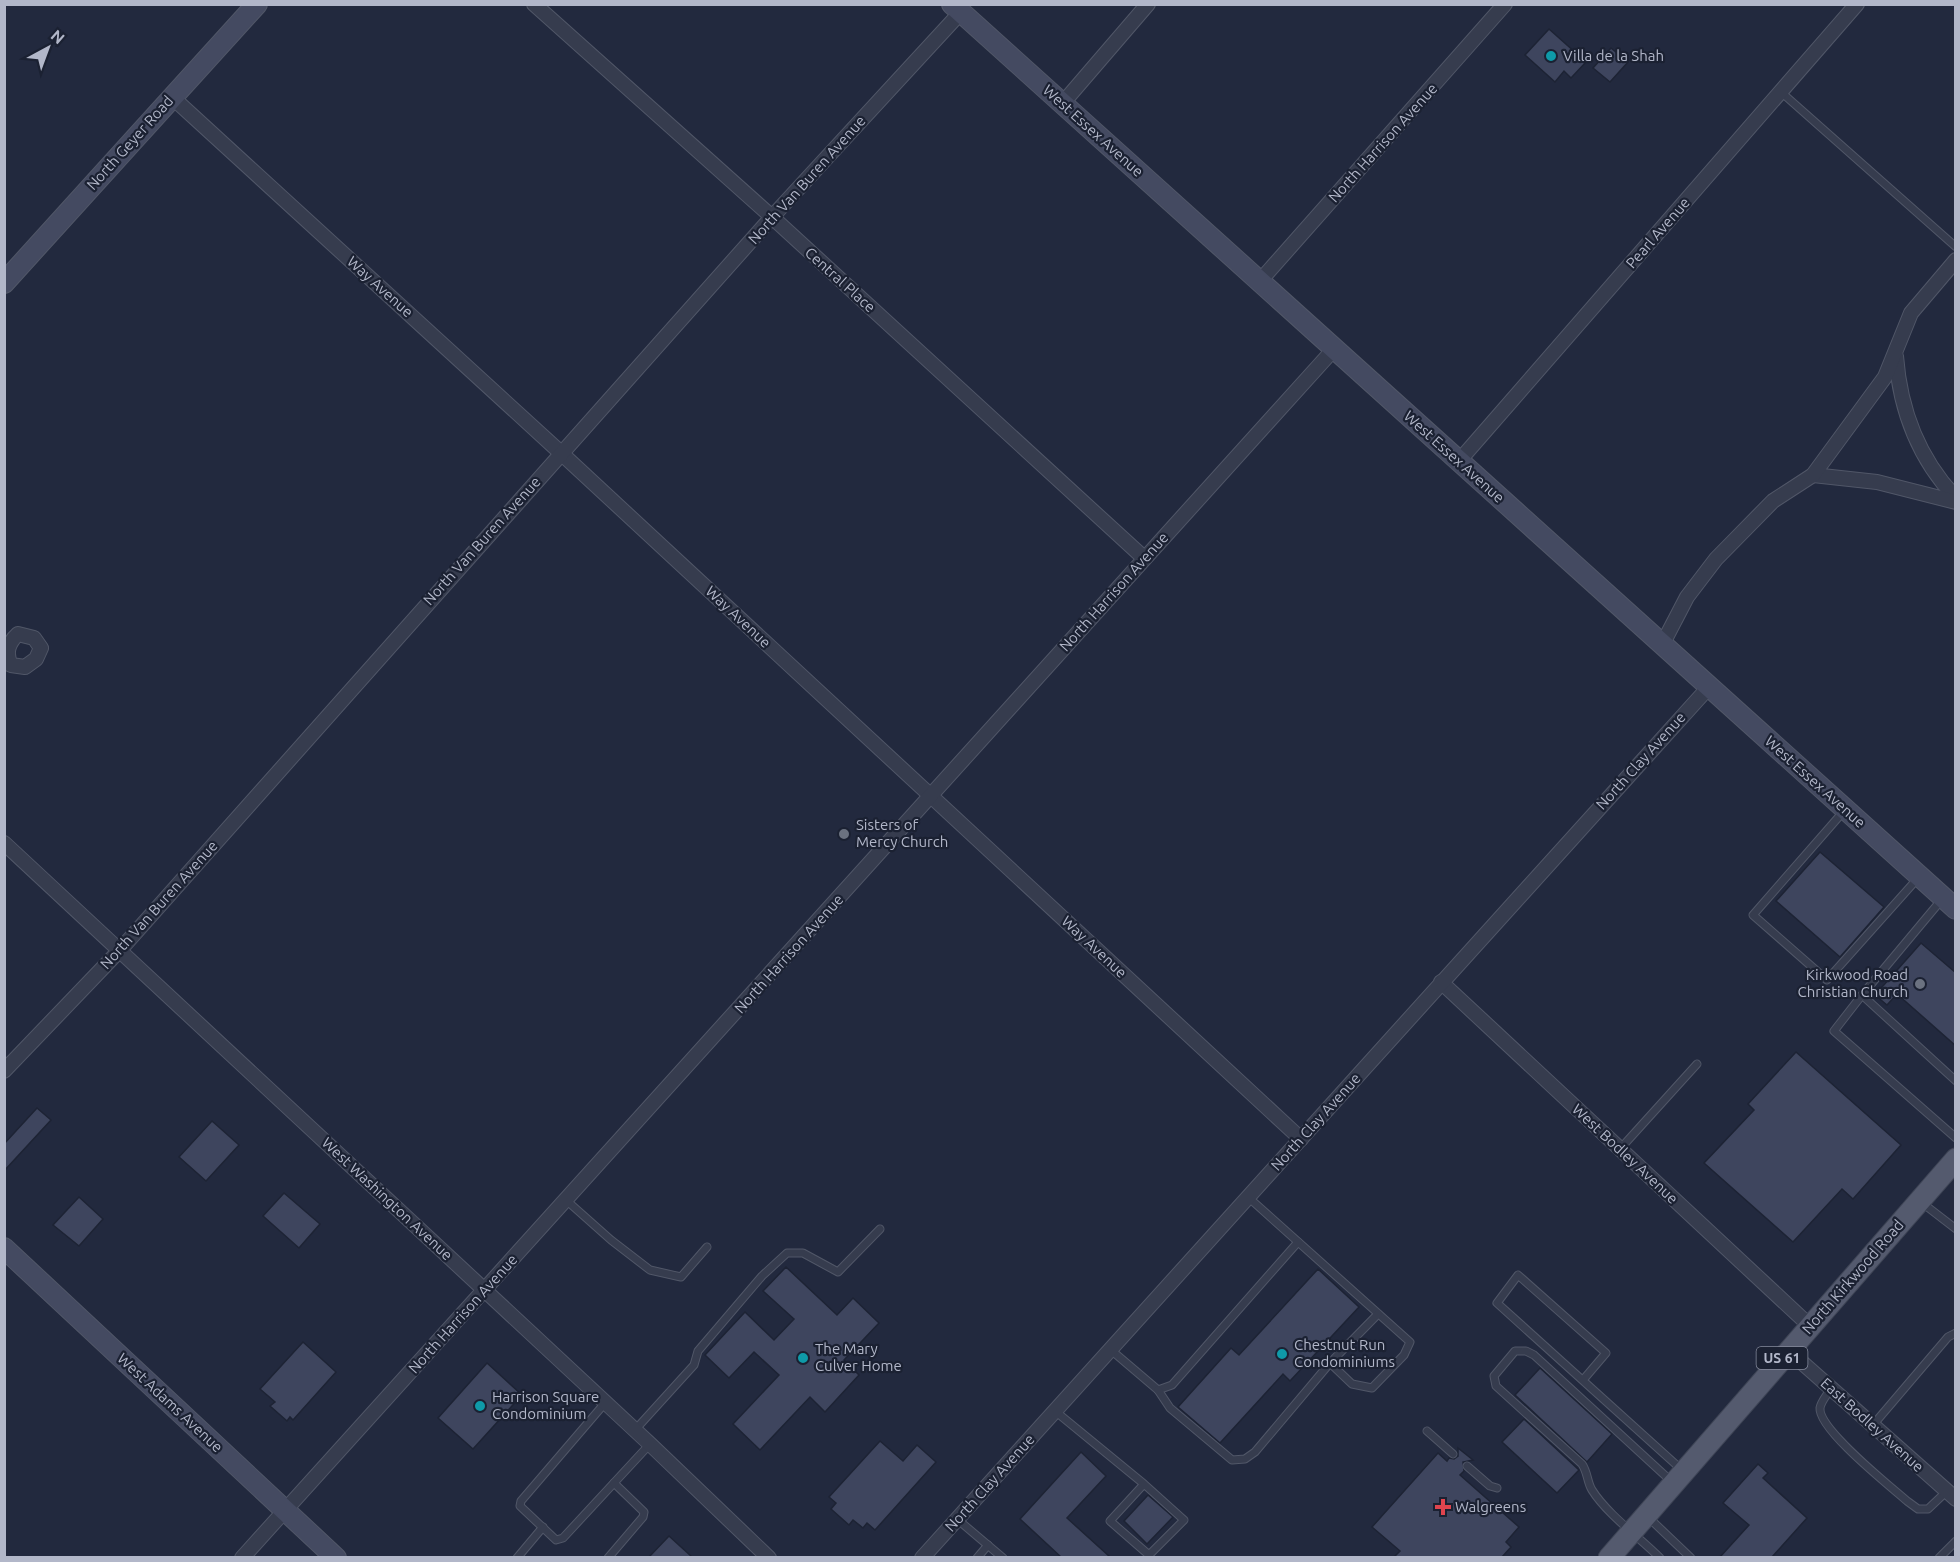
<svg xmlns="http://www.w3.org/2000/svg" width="1960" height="1562" viewBox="0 0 1960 1562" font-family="Ubuntu,sans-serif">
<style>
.building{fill:#3e455e;stroke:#1d2334;stroke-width:1.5}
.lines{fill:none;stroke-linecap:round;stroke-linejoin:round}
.lane-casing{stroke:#515768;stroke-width:9}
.street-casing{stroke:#515768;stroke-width:16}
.secondary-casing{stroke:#515768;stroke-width:22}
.primary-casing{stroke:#3f4556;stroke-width:23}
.lane{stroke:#363c4e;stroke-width:7}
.street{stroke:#363c4e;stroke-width:14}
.secondary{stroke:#444a61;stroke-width:20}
.primary{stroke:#545a6e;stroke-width:21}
.culture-dot{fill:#0f9aa8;stroke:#1b2132;stroke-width:2}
.worship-dot{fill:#6b7280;stroke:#1b2132;stroke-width:2}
.health-dot{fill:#e0444e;stroke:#1b2132;stroke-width:2}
.labels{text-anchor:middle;stroke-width:4.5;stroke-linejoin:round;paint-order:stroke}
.shield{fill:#1b2132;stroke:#858a9c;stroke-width:1.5}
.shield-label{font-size:14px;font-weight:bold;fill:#b2b7c9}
.poi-label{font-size:15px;fill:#b2b7c9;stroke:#1b2132;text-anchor:start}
.street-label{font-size:15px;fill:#b2b7c9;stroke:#1b2132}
</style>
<rect width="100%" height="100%" fill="#22293e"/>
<g class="building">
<path d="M1549,29L1586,62L1571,78L1564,71L1555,82L1525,55Z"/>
<path d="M1611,48L1628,62L1610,82L1593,68Z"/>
<path d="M1820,852L1884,907L1840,957L1776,901Z"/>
<path d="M1921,943L1956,973V1046L1897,994L1887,1005L1875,995Z"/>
<path d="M1796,1052L1901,1145L1853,1199L1842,1189L1793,1242L1704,1163L1754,1110L1748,1104Z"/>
<path d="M37,1108L51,1120L4,1171V1144Z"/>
<path d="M212,1121L239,1145L206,1181L179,1157Z"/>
<path d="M284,1193L320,1224L299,1248L263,1216Z"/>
<path d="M79,1197L103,1219L79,1246L53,1225Z"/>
<path d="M786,1267L837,1315L853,1298L879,1323L844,1360L859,1375L825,1412L810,1397L760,1450L733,1424L779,1375L754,1352L729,1378L705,1355L745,1312L774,1340L794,1319L763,1291Z"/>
<path d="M1318,1269L1359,1307L1290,1381L1283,1374L1220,1443L1178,1407L1231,1348L1239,1355Z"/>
<path d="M303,1342L336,1372L293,1420L290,1417L287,1421L270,1406L275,1402L260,1389Z"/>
<path d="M487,1363L522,1395L473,1449L438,1418Z"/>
<path d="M1540,1368L1612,1434L1587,1462L1515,1395Z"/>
<path d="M1524,1419L1579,1470L1557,1493L1502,1442Z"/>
<path d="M880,1441L903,1461L917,1445L936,1462L875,1530L867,1523L863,1528L853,1520L849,1525L831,1509L836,1503L829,1497Z"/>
<path d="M1458,1448L1473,1460L1463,1462L1464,1471L1460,1475L1519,1527L1506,1542L1511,1547L1502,1557H1394L1400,1551L1372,1527L1438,1453L1447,1461L1449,1458L1454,1459L1458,1456Z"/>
<path d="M1081,1452L1106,1476L1067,1518L1110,1557H1061L1020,1519Z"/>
<path d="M1758,1464L1768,1473L1763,1478L1807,1518L1772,1557H1720L1749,1525L1723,1503Z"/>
<path d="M1148,1495L1173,1517L1147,1544L1124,1521Z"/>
<path d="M669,1536L692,1557H649Z"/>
</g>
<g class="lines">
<g class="lane-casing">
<g id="lane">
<path d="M1781,92L1956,247"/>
<path d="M1843,812L1753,915L1827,980L1918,878"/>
<path d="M1862,995L1943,898"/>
<path d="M1956,1081L1862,995L1834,1031L1956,1138"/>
<path d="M1620,1149L1697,1064"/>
<path d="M1248,1197L1410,1342L1404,1355L1372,1388L1352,1384L1330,1363"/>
<path d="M566,1200L611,1240L650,1270L681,1277L707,1247"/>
<path d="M1921,1202L1956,1229"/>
<path d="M1111,1350L1158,1390L1172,1385L1298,1242"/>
<path d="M1583,1380L1606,1353L1518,1275L1497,1303L1682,1470"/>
<path d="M1831,1388C1828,1394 1821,1401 1820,1408C1818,1429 1890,1486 1907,1501L1918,1509H1928L1947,1491"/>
<path d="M1158,1390L1170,1408L1232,1460L1245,1459L1255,1452L1330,1363L1378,1314"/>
<path d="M605,1403L521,1501L520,1506L556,1540L563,1538L650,1444"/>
<path d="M1055,1411L1144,1484L1110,1521L1149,1555L1184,1520L1144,1484"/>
<path d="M1873,1425L1948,1337L1956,1333"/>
<path d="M635,1430L694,1365L698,1351L762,1276L787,1253H803L838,1272L880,1229"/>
<path d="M1427,1431L1453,1454"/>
<path d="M1467,1466L1490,1486L1497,1488"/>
<path d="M1648,1517L1691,1558"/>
<path d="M957,1519L1003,1558"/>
<path d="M517,1558L543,1527"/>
<path d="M608,1558L643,1517L644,1512L614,1483"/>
<path d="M977,1558L988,1545"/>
<path d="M1660,1558C1640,1538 1607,1514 1592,1490C1587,1482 1588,1473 1582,1464L1496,1386L1494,1376L1515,1351H1526L1534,1355L1671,1481"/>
<path d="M1939,1558L1956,1541"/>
</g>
</g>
<g class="street-casing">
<g id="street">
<path d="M534,4L772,217L1144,558"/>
<path d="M172,97L561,453L1301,1139"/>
<path d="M1062,104L1148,4"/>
<path d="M1260,281L1505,4"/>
<path d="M1896,356C1900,410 1918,458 1956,498"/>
<path d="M1459,461L1857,4"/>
<path d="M1813,475L1877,482L1956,502"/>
<path d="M18,634L34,638L41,648L36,659L25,667L11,665C5,653 8,643 18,634Z"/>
<path d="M1662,645L1687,597L1716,559L1773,501L1813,475L1885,377L1911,313L1956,260"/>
<path d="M4,843L650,1444L769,1558"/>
<path d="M1441,982L1810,1326"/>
<path d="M4,1071L120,950L772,217L961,12"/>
<path d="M1789,1351L1956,1499"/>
<path d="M242,1558L1334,349"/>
<path d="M922,1558L1709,687"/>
</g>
</g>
<g class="secondary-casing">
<g id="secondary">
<path d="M952,4L1956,909"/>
<path d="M4,283L257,4"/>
<path d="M4,1248L336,1558"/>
</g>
</g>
<g class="primary-casing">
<path id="primary" d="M1609,1558L1956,1159"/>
</g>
<use href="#lane" class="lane"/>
<use href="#street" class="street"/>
<use href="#secondary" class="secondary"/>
<use href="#primary" class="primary"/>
</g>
<g class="culture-dot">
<circle cx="1551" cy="56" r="6"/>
<circle cx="1282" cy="1354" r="6"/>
<circle cx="803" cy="1358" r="6"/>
<circle cx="480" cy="1406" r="6"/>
</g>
<g class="worship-dot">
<circle cx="844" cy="834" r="6"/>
<circle cx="1920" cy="984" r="6"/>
</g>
<path class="health-dot" d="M1440 1498h6v6h6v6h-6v6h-6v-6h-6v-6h6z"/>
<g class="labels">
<rect class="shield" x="1756.5" y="1347" width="51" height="22" rx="4.5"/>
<g class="shield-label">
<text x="1782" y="1363">US 61</text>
</g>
<g class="poi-label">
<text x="1563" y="61">Villa de la Shah</text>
<text x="856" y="830">Sisters of<tspan x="856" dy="17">Mercy Church</tspan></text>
<text x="1908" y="980" text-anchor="end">Kirkwood Road<tspan x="1908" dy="17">Christian Church</tspan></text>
<text x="1294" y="1350">Chestnut Run<tspan x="1294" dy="17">Condominiums</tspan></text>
<text x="815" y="1354">The Mary<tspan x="815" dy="17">Culver Home</tspan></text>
<text x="492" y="1402">Harrison Square<tspan x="492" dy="17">Condominium</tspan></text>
<text x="1455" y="1512">Walgreens</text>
</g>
<g class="street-label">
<text transform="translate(1093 131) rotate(42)" y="5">West Essex Avenue</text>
<text transform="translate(130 143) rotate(-48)" y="5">North Geyer Road</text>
<text transform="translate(1383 143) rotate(-48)" y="5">North Harrison Avenue</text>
<text transform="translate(807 180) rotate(-48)" y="5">North Van Buren Avenue</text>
<text transform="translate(1658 233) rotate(-49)" y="5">Pearl Avenue</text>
<text transform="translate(840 280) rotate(42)" y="5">Central Place</text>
<text transform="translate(380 287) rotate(42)" y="5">Way Avenue</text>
<text transform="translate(1454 457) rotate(42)" y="5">West Essex Avenue</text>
<text transform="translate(482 541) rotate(-48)" y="5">North Van Buren Avenue</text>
<text transform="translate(1114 592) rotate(-48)" y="5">North Harrison Avenue</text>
<text transform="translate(738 617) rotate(43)" y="5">Way Avenue</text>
<text transform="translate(1641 761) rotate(-48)" y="5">North Clay Avenue</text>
<text transform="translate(1815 782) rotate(42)" y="5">West Essex Avenue</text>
<text transform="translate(159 905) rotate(-48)" y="5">North Van Buren Avenue</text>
<text transform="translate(1094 947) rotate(43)" y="5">Way Avenue</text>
<text transform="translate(789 954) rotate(-48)" y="5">North Harrison Avenue</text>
<text transform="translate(1316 1122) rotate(-48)" y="5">North Clay Avenue</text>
<text transform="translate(1625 1154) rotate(43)" y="5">West Bodley Avenue</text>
<text transform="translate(387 1199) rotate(43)" y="5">West Washington Avenue</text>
<text transform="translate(1853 1277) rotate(-49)" y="5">North Kirkwood Road</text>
<text transform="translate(463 1314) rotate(-48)" y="5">North Harrison Avenue</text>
<text transform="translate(170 1403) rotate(43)" y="5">West Adams Avenue</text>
<text transform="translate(1872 1425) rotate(42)" y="5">East Bodley Avenue</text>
<text transform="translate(990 1483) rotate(-48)" y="5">North Clay Avenue</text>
</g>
</g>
<rect width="1960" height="1562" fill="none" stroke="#b2b7c9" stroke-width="12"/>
<g transform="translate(48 48) rotate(41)" stroke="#1b2132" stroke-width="4.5" paint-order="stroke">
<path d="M0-4.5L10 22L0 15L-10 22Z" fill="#b2b7c9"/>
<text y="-9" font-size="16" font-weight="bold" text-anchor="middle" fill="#b2b7c9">N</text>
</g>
</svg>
